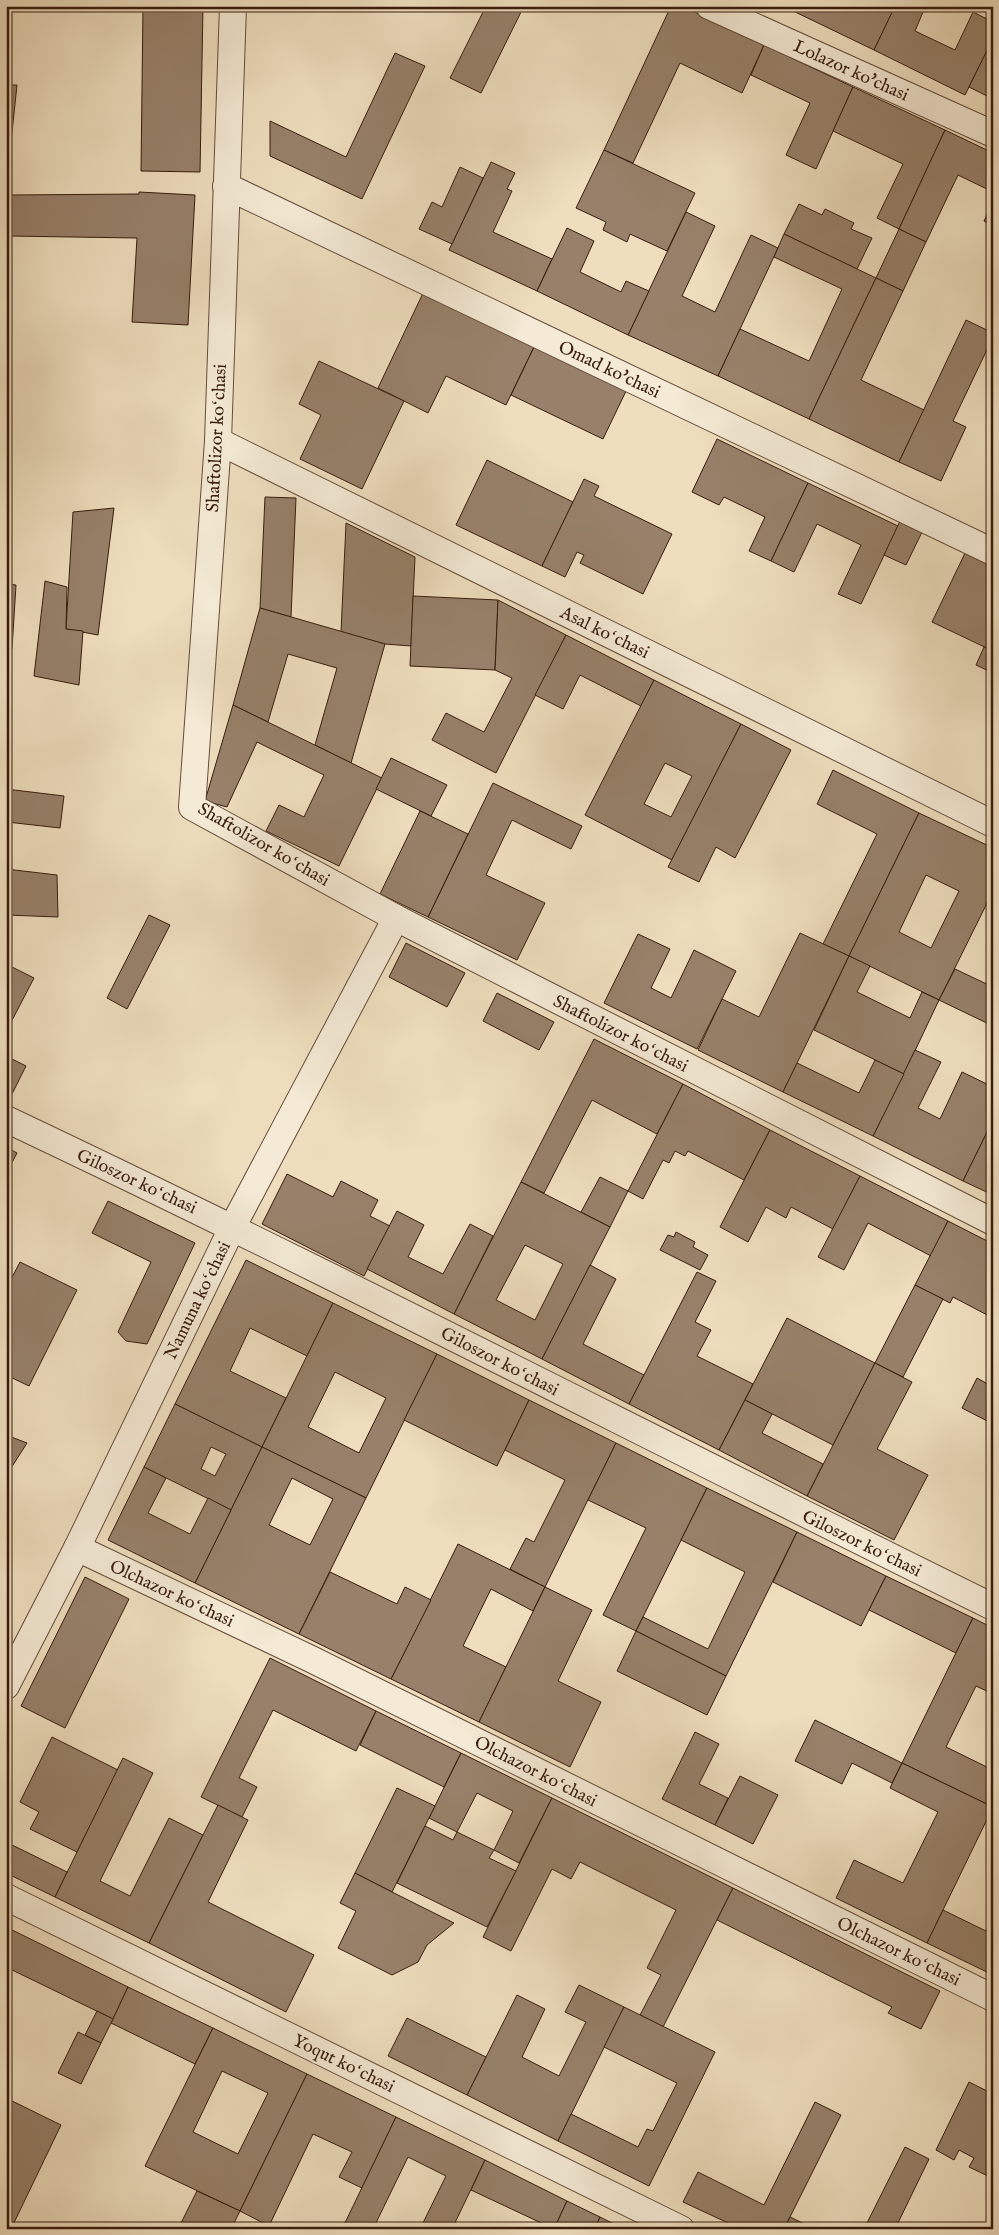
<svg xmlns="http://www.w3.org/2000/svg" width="999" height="2235" viewBox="0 0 999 2235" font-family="'IM FELL English',serif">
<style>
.building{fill:#97816a;stroke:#381c0e;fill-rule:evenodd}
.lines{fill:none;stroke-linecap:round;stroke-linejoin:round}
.minor-casing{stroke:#664c3a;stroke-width:28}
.minor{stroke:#f4ead5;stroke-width:26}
.labels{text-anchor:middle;stroke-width:4.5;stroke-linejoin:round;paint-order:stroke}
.street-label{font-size:18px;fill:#381c0e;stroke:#f4ead5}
</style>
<rect width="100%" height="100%" fill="#eedebe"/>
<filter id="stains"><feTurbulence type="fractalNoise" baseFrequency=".004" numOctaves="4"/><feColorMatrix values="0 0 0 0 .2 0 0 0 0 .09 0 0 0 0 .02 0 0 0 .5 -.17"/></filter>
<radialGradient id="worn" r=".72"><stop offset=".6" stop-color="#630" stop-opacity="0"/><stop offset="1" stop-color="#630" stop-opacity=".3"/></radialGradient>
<g class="building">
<path d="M143,6H203L200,172L141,171Z"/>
<path d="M273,6H306V9Z"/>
<path d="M486,6H524L481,93L450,78Z"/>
<path d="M671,6H682L764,45L742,93L680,63L633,163L604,150Z"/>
<path d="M791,6H878L892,13L874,50L789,9Z"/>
<path d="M895,6H911L923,12L915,31L955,50L973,12L993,22V39L965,95L874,50Z"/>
<path d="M992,40L993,41V99L969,87Z"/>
<path d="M764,45L853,87L816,169L786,155L810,103L751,75Z"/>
<path d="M395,53L425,66L362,199L270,156V121L346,157Z"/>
<path d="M6,85H17L6,189Z"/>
<path d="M853,87L945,130L899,229L877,218L903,164L833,131Z"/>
<path d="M945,130L993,153V192L958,175L926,242L899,229Z"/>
<path d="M604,150L695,193L667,251L630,234L627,242L603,230L606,222L576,208Z"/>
<path d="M491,162L515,173L507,189L512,191L493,232L552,259L537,291L449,250Z"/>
<path d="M460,167L483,178L452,244L419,229L432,202L442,207Z"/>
<path d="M139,192L195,195L188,325L132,322L137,238L8,236L10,195L139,194Z"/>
<path d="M993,203V226L984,221Z"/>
<path d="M799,204L822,215L825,209L854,223L851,229L872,238L857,269L784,234Z"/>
<path d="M686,212L715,226L682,296L715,312L751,235L778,248L718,376L628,335Z"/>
<path d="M567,228L594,241L580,272L621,292L626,281L649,291L628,335L537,291Z"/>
<path d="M899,229L926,242L903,291L876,278Z"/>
<path d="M784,234L876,278L809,419L718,376L740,329L809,361L842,289L774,257Z"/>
<path d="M876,278L903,291L861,380L924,410L899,462L809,419Z"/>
<path d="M424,291L535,345L506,405L446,376L428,413L378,388Z"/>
<path d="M966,320L993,333V337L953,421L966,427L941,481L899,462Z"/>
<path d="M535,345L627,389L603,439L511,395Z"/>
<path d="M319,361L404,401L362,489L300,459L321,415L299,404Z"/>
<path d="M717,439L808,483L771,561L749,551L765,517L724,497L719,505L692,492Z"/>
<path d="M487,460L573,502L542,566L456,525Z"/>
<path d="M584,479L599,486L594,496L672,534L643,594L580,563L584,555L577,552L565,577L542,566Z"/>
<path d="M808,483L898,526L861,604L838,594L861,545L817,524L794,572L771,561Z"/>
<path d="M265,497L296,498L291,617L260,608Z"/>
<path d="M114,508L98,635L66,629L73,512Z"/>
<path d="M901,519L923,530L906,565L884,555Z"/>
<path d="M346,523L415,557L411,646L385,644L341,632Z"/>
<path d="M966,551L993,563V651L932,622Z"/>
<path d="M45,581L67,587L66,629L83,631L79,685L34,676Z"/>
<path d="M6,584L16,585L12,649L6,648Z"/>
<path d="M413,596L498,600L495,670L410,666Z"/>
<path d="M498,600L566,635L496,773L432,740L446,713L484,732L512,678L495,670Z"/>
<path d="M260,608L385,644L351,763L315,745L337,668L288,654L268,722L233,705Z"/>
<path d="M566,635L654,680L641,706L580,675L563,709L535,695Z"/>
<path d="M984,647L993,651V673L976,665Z"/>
<path d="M654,680L741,724L672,860L585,815ZM665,763L692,776L671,817L644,804Z"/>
<path d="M233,705L382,778L339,866L266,831L279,805L304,817L324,775L257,742L227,807L205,801Z"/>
<path d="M741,724L791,750L735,858L716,847L699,882L668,867Z"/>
<path d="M391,758L447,785L431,816L376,789Z"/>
<path d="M833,770L919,813L849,956L823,944L877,834L817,804Z"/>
<path d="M493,783L582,826L571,849L512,820L486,875L545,903L517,960L428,917Z"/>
<path d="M6,789L64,796L60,828L7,822L6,826Z"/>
<path d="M420,811L468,834L428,917L380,894Z"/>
<path d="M919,813L993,848V891L939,1000L849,956ZM926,875L959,891L931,948L899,932Z"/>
<path d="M6,869L57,875L58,917L6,915Z"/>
<path d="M993,891V908L986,905Z"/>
<path d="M149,915L170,925L127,1009L107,998Z"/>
<path d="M800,933L849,956L783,1092L698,1050L722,999L759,1017Z"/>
<path d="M638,934L670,949L651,988L671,998L694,950L736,971L697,1049L604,1003Z"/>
<path d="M406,943L465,973L447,1007L389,977Z"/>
<path d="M849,956L870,966L857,992L910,1018L922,992L939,1000L904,1074L814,1030Z"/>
<path d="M6,964L34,978L6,1032Z"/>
<path d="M955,969L993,987V1026L939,1000Z"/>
<path d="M497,993L554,1022L539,1050L483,1021Z"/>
<path d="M594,1039L683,1084L657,1134L592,1100L544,1193L521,1182Z"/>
<path d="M915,1050L941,1062L918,1108L940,1119L962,1072L993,1087V1120L963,1181L873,1136Z"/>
<path d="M6,1056L26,1066L10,1098L6,1097Z"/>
<path d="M875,1060L904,1074L873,1136L783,1092L797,1063L859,1093Z"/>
<path d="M683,1084L770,1130L744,1180L688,1151L685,1156L675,1151L669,1163L663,1160L643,1199L628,1191Z"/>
<path d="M993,1120V1195L963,1181Z"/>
<path d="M770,1130L860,1176L833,1229L791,1207L786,1218L766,1207L748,1242L720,1227Z"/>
<path d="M6,1147L17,1153L6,1174Z"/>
<path d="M287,1174L333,1197L341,1181L378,1200L370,1216L390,1226L364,1276L262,1224Z"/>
<path d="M860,1176L948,1221L931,1256L868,1223L844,1270L818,1257Z"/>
<path d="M600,1177L628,1191L610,1227L581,1212Z"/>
<path d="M521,1182L610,1227L542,1359L454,1314ZM525,1245L563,1264L535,1320L496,1300Z"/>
<path d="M108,1201L195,1243L147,1344L126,1341L118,1332L151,1262L92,1233Z"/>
<path d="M397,1211L424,1225L408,1257L443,1274L470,1224L493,1236L454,1314L367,1269Z"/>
<path d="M948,1221L993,1244V1318L953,1297L950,1303L915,1285Z"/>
<path d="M676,1232L695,1242L693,1247L708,1255L700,1270L660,1250L668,1235L674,1237Z"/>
<path d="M246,1260L333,1303L307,1356L250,1328L230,1371L286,1398L262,1447L175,1404Z"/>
<path d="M20,1262L77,1290L29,1386L6,1375V1289Z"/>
<path d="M590,1265L616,1279L583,1344L644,1375L629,1404L542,1359Z"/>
<path d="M697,1272L716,1281L695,1322L711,1330L697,1356L753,1384L719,1450L629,1404Z"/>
<path d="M915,1285L943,1299L903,1377L875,1363Z"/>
<path d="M333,1303L437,1354L366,1498L262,1447ZM335,1372L386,1398L359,1453L308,1427Z"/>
<path d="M787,1318L875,1363L833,1445L745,1400Z"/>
<path d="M437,1354L529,1400L497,1466L404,1420Z"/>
<path d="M875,1363L912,1382L877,1449L928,1475L894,1540L807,1496Z"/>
<path d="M977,1378L993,1387V1424L962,1408Z"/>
<path d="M529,1400L616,1443L545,1587L510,1569L526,1538L534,1542L565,1480L505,1450Z"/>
<path d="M745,1400L772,1414L762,1433L823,1464L807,1496L719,1450Z"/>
<path d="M175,1404L262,1447L231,1510L144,1467ZM211,1447L226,1454L215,1476L201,1469Z"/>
<path d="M6,1435L27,1443L6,1476Z"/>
<path d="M616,1443L707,1488L636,1631L603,1615L646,1528L588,1500Z"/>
<path d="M262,1447L366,1498L299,1634L195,1583ZM292,1478L333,1499L310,1545L269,1525Z"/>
<path d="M144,1467L166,1478L148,1513L190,1534L208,1498L231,1510L195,1583L108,1540Z"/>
<path d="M707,1488L797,1532L726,1676L636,1631L643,1617L708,1649L745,1572L681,1540Z"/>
<path d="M797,1532L886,1576L861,1626L773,1582Z"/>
<path d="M458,1544L545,1587L533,1611L491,1589L463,1646L506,1667L479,1722L391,1679Z"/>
<path d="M993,1570V1584L987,1581Z"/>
<path d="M330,1572L397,1604L405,1587L431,1600L391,1679L299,1634Z"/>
<path d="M886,1576L973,1618L956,1653L869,1610Z"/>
<path d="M85,1577L129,1599L65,1728L21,1706Z"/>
<path d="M545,1587L592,1610L558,1681L601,1702L570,1767L479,1722Z"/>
<path d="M973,1618L993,1628V1694L976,1686L946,1747L993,1770V1807L902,1763Z"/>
<path d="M636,1631L726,1676L707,1715L617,1671Z"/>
<path d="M270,1658L376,1711L356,1751L273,1710L239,1778L257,1787L242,1817L201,1797Z"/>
<path d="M376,1711L461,1753L444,1787L360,1745Z"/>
<path d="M815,1720L902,1763L892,1783L852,1763L842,1784L795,1761Z"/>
<path d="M695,1732L719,1744L699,1784L728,1798L715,1825L662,1799Z"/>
<path d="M52,1737L118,1770L77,1852L30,1829L39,1812L20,1802Z"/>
<path d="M461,1753L552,1798L519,1863L494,1850L513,1811L477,1793L457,1832L429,1818Z"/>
<path d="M123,1758L153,1773L100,1881L130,1896L169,1818L203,1835L149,1943L55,1897Z"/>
<path d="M902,1763L993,1807L927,1943L836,1898L854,1860L903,1883L938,1812L890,1788Z"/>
<path d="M740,1776L778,1795L753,1844L715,1825Z"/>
<path d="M397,1788L435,1806L392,1892L355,1873Z"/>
<path d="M552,1798L733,1888L663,2027L640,2015L661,1975L647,1968L676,1910L580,1862L571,1879L552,1869L511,1951L483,1937Z"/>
<path d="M218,1805L248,1820L208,1902L314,1955L286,2012L149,1943Z"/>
<path d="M425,1826L453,1840L457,1832L494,1850L489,1858L516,1871L487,1927L397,1883Z"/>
<path d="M6,1842L67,1872L55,1897L6,1873Z"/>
<path d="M355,1873L392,1892L454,1923L427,1945L418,1962L392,1975L338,1948L356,1911L340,1903Z"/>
<path d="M733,1888L940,1991L921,2029L888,2013L892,2007L717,1920Z"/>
<path d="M943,1910L986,1931L993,1918V1975L927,1943Z"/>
<path d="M6,1927L128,1987L113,2019L6,1967Z"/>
<path d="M579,1985L624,2007L558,2141L467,2095L517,1995L545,2009L522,2057L559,2076L586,2022L565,2012Z"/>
<path d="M128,1987L213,2028L195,2064L111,2023Z"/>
<path d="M624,2007L715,2052L649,2186L558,2141L571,2114L638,2147L647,2129L653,2131L677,2083L604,2047Z"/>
<path d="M97,2011L113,2019L101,2043L85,2035Z"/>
<path d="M407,2018L486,2057L467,2095L388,2056Z"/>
<path d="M213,2028L307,2074L240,2211L145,2166ZM222,2071L268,2093L238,2154L193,2132Z"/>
<path d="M78,2032L101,2043L81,2084L58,2073Z"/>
<path d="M307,2074L396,2117L362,2188L339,2177L352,2152L313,2134L269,2226L240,2211Z"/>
<path d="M969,2082L993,2094V2167L988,2176L969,2167L974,2158L959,2150L954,2160L936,2150Z"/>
<path d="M6,2098L61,2125L11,2229H6V2167L8,2163L6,2162Z"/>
<path d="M815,2102L841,2115L784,2229H741L683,2202L698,2172L764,2205Z"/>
<path d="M396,2117L485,2160L452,2229H420L446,2176L408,2157L373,2229H342Z"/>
<path d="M905,2147L929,2159L895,2229H864Z"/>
<path d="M485,2160L567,2201L554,2229L471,2190Z"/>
<path d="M197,2191L240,2211L231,2229H178Z"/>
<path d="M567,2201L600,2217L595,2229H554Z"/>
<path d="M600,2217L624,2229H595Z"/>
<path d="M790,2217L815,2229H784Z"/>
</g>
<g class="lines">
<g class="minor-casing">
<g id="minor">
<path d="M233,6L218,441L192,807L396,918L993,1222"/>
<path id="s1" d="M709,6L993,134"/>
<path id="s2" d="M226,186L993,552"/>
<path d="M218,441L993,824"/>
<path d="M6,1119C338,1276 663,1445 993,1607"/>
<path d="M77,1548L311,1659L993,1998"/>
<path d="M6,1686L77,1548L233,1226L396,918"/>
<path d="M6,1897L681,2229"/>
</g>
</g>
<use href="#minor" class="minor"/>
</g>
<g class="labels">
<g class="street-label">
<text dy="6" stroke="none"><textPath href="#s1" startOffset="156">Lolazor ko'chasi</textPath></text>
<text dy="6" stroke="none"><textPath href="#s2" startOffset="425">Omad ko'chasi</textPath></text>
<text transform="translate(216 438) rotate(-87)" y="6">Shaftolizor koʻchasi</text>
<text transform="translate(605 632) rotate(26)" y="6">Asal koʻchasi</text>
<text transform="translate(264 844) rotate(30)" y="6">Shaftolizor koʻchasi</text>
<text transform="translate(621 1033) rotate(27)" y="6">Shaftolizor koʻchasi</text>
<text transform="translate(137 1181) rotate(25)" y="6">Giloszor koʻchasi</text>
<text transform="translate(197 1300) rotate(-64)" y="6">Namuna koʻchasi</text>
<text transform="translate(500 1361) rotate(27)" y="6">Giloszor koʻchasi</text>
<text transform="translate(862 1543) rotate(26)" y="6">Giloszor koʻchasi</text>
<text transform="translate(172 1593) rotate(25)" y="6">Olchazor koʻchasi</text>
<text transform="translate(536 1771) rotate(27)" y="6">Olchazor koʻchasi</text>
<text transform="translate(899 1951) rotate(26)" y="6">Olchazor koʻchasi</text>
<text transform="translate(344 2063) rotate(26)" y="6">Yoqut koʻchasi</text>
</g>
</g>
<rect width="999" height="2235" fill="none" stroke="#eedebe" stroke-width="25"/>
<rect x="8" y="8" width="984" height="2220" fill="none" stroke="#381c0e" stroke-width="2.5"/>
<rect x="12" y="12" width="974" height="2210" fill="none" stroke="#381c0e"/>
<rect width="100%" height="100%" filter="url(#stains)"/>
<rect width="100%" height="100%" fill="url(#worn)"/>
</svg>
